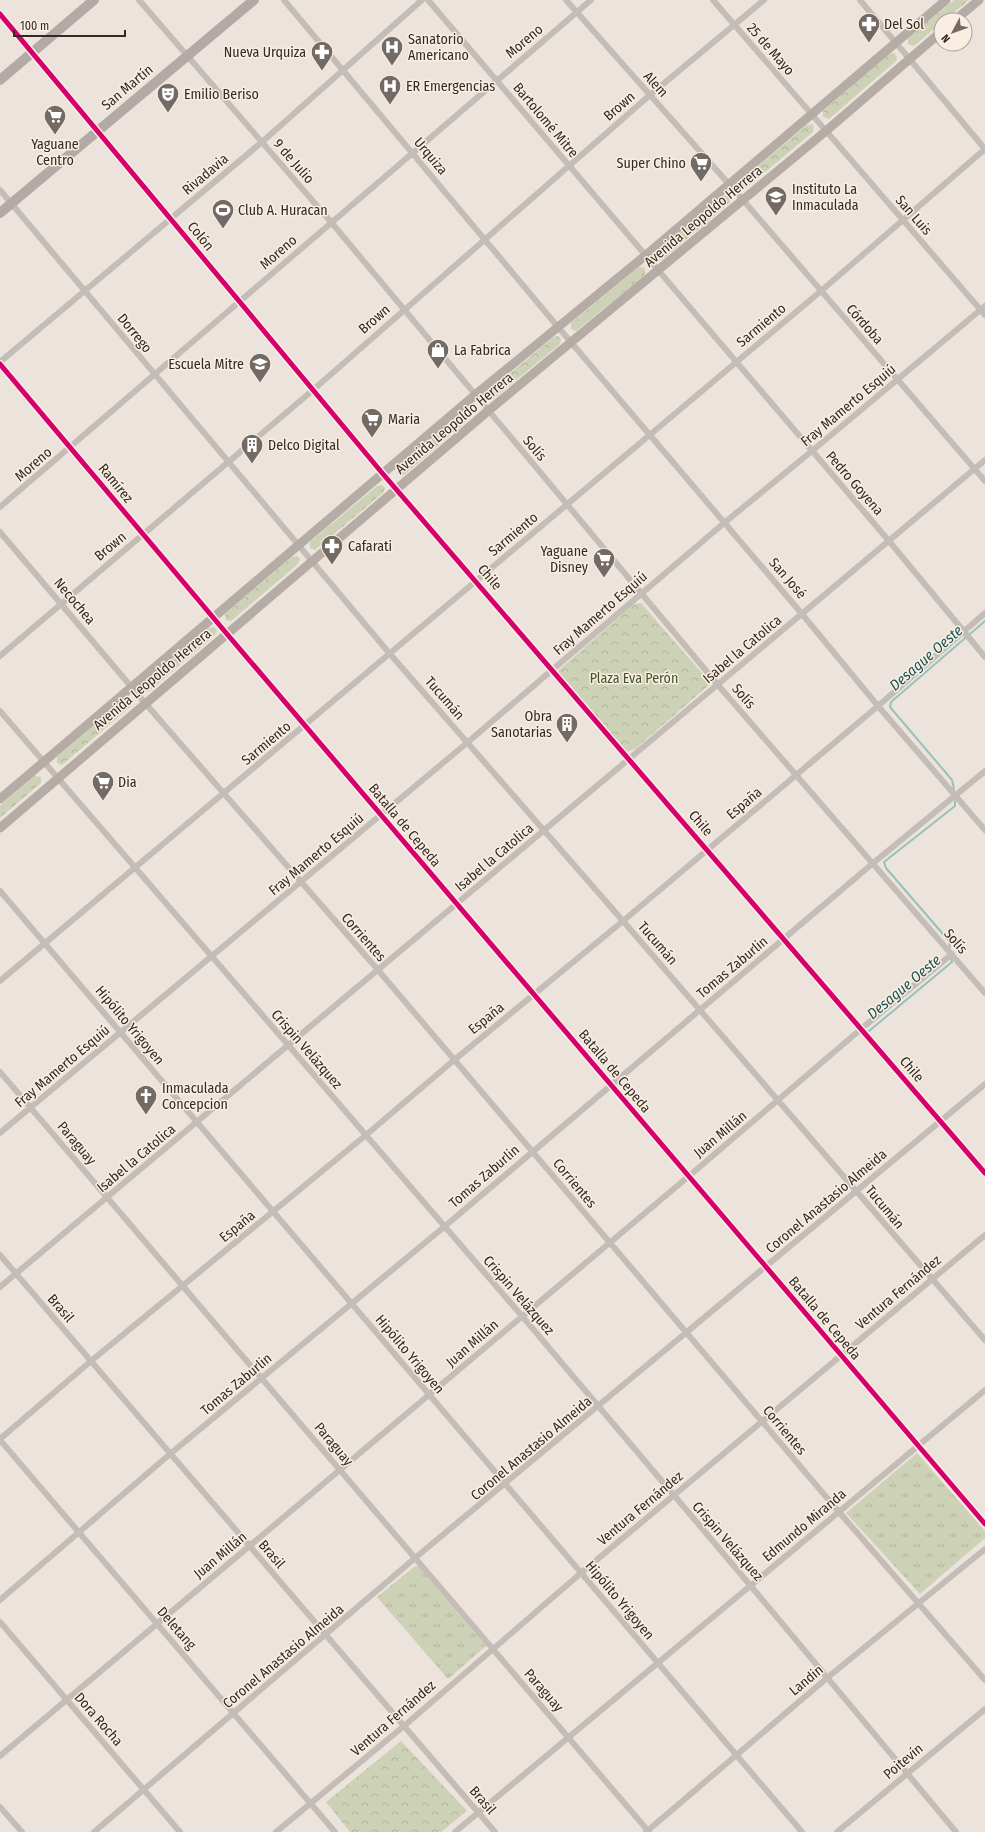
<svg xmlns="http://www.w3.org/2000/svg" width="985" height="1832" viewBox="0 0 985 1832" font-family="'Fira Sans Condensed',sans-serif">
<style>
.grass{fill:url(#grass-tufts)}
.park{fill:url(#park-crowns)}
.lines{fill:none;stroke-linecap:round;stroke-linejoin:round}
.stream{stroke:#98c0bd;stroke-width:2}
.street{stroke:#c4bcb6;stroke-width:6}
.secondary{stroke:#b5aca6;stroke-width:9}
.primary{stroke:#b3aaa5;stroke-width:10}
.cycleway-casing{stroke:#faeee2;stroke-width:8}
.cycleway{stroke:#d6006c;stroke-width:5}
.labels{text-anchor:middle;stroke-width:3;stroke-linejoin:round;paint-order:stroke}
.poi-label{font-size:14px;fill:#342925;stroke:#faeee2;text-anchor:start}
.street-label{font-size:14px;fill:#342925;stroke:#faeee2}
.park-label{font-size:14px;fill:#455428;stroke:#faeee2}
.water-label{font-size:15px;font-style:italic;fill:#195657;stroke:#faeee2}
</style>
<defs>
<pattern id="grass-tufts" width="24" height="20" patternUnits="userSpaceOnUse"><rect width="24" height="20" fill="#cdd1b6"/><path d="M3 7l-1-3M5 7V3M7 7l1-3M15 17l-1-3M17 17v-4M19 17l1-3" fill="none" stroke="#b1b39c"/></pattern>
<pattern id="park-crowns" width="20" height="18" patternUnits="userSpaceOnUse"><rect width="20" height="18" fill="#cdd1b6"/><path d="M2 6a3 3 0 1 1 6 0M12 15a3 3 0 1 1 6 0" fill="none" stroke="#b1b39c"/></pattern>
</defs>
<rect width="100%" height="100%" fill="#ece4dc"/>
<g class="grass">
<path d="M917,1453L985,1531V1538L920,1594L846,1513Z"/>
<path d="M418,1566L486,1646L448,1679L377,1597L414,1567Z"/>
</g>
<g class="park">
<path d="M954,0H969L945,20H941V23L914,46L908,44V38Z"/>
<path d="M894,53L897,57L896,61L829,119L823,117V111L889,54Z"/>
<path d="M812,124L814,127L813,132L745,189L740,187L739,182L807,125Z"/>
<path d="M728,195L731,198L729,203L662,260L656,259V253L723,196Z"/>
<path d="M639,267L645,268V275L576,331L571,329V323Z"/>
<path d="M559,336L561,339L560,344L492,400L486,399V393L554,337Z"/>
<path d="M464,411L470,412V418L403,476L397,474V469Z"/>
<path d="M382,485L385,488L383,493L315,550L310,548V542L377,486Z"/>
<path d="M297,556L300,559L298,564L231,621L226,620L225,614L292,557Z"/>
<path d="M641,603L708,680L709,685L635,749L626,752L559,675V670L634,604Z"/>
<path d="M214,627L217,630L215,635L148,692L142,690V685L209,628Z"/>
<path d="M126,699L131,703L130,707L62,765L57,763V757L123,700Z"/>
<path d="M34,776L41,777V783L0,818V806Z"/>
<path d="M401,1741L467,1811L441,1832H350L326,1802Z"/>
</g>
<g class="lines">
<g class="stream">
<path d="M954,789L952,780L890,707L891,702L985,621"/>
<path d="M950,951L949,941L886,868L884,862L955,806V801"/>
<path d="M869,1031L952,962L951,957"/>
<path d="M908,1088L933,1117"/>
</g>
<g class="street">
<path d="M139,0L331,222L718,685L985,993"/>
<path d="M284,0L558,327L802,614L878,706L985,830"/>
<path d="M428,0L889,541L985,657"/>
<path d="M566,0L743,200L985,481"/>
<path d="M713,0L985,315"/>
<path d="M860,0L985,149"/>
<path d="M0,14L383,474L985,1173"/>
<path d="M0,190L390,654L623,921L985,1340"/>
<path d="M0,362L262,142L422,0"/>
<path d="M0,364L227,634L985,1524"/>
<path d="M0,507L591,0"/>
<path d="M0,532L145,703L378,970L839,1512L985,1680"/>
<path d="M0,656L313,390L650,95L764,0"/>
<path d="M0,711L522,1316L750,1585L956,1832"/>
<path d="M0,891L802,1832"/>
<path d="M0,981L821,291L985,149"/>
<path d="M0,1072L649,1832"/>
<path d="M0,1133L468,742L724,523L812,451L985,306"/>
<path d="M0,1255L495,1832"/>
<path d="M0,1287L985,460"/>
<path d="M0,1439L91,1361L366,1135L453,1061L623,921L878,706L985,613"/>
<path d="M0,1440L335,1832"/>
<path d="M0,1600L170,1454L444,1227L872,864L985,771"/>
<path d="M0,1622L180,1832"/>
<path d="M0,1756L689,1176L861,1029L952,954"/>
<path d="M0,1807L22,1832"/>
<path d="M94,1832L415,1558L985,1084"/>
<path d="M276,1832L404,1726L581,1573L985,1235"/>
<path d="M455,1832L985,1390"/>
<path d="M646,1832L827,1678L985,1549"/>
<path d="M837,1832L985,1709"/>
</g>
<g class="secondary">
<path d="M955,20L979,0"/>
<path d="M0,799L475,395L646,255L946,0"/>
<path d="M0,828L488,411L826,131L941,32"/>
</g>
<g class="primary">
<path d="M0,80L94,0"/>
<path d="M0,213L254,0"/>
</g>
<g class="cycleway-casing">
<g id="cycleway">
<path d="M0,14L383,474L985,1173"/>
<path d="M0,364L227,634L985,1524"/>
</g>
</g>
<use href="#cycleway" class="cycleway"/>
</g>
<defs>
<g id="pharmacy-pin" transform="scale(1.15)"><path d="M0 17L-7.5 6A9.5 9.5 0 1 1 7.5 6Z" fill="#746a65" stroke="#faeee2"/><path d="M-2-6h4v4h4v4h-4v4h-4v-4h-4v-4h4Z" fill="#fff"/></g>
<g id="hospital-pin" transform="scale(1.15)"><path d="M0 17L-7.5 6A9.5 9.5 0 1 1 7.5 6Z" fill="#746a65" stroke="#faeee2"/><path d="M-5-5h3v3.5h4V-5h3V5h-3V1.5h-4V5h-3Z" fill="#fff"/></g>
<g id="theatre-pin" transform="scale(1.15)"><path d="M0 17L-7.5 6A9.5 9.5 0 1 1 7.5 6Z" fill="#746a65" stroke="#faeee2"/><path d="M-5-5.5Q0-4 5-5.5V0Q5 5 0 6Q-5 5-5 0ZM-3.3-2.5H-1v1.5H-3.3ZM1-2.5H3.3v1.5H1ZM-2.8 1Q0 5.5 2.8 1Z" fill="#fff"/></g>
<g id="supermarket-pin" transform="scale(1.15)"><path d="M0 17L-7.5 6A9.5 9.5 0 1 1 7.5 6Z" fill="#746a65" stroke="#faeee2"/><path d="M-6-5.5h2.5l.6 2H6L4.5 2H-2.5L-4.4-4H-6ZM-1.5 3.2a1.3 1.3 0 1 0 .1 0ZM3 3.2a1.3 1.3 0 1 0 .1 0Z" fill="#fff"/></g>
<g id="school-pin" transform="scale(1.15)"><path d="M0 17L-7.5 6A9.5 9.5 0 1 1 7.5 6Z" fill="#746a65" stroke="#faeee2"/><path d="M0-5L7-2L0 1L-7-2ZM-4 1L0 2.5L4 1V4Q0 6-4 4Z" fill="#fff"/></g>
<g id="stadium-pin" transform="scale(1.15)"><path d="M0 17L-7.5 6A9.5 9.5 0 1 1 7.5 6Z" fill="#746a65" stroke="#faeee2"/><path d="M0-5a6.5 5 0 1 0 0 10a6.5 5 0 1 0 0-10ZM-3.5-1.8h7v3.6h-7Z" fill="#fff"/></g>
<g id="shop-pin" transform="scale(1.15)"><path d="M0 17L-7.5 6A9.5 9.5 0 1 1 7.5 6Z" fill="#746a65" stroke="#faeee2"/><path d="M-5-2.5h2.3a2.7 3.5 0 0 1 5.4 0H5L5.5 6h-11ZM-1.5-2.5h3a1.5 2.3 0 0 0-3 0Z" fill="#fff"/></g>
<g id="building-pin" transform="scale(1.15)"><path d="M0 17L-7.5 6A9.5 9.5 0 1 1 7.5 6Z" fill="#746a65" stroke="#faeee2"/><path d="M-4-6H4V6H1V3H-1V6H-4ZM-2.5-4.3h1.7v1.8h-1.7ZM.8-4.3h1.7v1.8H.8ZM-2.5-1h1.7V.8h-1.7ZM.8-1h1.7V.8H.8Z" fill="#fff"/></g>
<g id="church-pin" transform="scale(1.15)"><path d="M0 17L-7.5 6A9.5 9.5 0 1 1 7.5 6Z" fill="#746a65" stroke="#faeee2"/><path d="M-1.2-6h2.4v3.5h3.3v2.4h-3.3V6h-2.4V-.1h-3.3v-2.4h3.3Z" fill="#fff"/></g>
</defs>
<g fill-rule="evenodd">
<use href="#pharmacy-pin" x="869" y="24"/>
<use href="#hospital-pin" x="392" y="47"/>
<use href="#pharmacy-pin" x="322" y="52"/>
<use href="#hospital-pin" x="390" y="86"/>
<use href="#theatre-pin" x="168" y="94"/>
<use href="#supermarket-pin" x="55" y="116"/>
<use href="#supermarket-pin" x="701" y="163"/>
<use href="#school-pin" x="776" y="197"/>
<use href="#stadium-pin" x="223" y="210"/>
<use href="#shop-pin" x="438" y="350"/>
<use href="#school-pin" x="260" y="364"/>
<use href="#supermarket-pin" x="372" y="419"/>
<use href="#building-pin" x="252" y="445"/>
<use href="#pharmacy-pin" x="332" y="546"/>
<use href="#supermarket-pin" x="604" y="559"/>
<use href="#building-pin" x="567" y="724"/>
<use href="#supermarket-pin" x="103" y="782"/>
<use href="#church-pin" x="146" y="1096"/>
</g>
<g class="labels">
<g class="poi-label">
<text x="884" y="29">Del Sol</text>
<text x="408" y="44">Sanatorio<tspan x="408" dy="16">Americano</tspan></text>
<text x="306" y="57" text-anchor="end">Nueva Urquiza</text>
<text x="406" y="91">ER Emergencias</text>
<text x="184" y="99">Emilio Beriso</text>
<text x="55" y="149" text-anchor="middle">Yaguane<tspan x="55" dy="16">Centro</tspan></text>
<text x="686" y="168" text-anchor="end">Super Chino</text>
<text x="792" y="194">Instituto La<tspan x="792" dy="16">Inmaculada</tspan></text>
<text x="238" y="215">Club A. Huracan</text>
<text x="454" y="355">La Fabrica</text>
<text x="244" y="369" text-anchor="end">Escuela Mitre</text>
<text x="388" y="424">Maria</text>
<text x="268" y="450">Delco Digital</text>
<text x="348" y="551">Cafarati</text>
<text x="588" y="556" text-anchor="end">Yaguane<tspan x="588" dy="16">Disney</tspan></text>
<text x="552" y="721" text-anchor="end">Obra<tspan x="552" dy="16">Sanotarias</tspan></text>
<text x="118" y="787">Dia</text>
<text x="162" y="1093">Inmaculada<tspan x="162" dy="16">Concepcion</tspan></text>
</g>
<g class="street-label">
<text transform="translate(524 41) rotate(-40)" y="5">Moreno</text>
<text transform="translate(771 49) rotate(49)" y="5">25 de Mayo</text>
<text transform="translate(656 84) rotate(48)" y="5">Alem</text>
<text transform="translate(127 87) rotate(-40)" y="5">San Martín</text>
<text transform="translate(619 106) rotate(-41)" y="5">Brown</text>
<text transform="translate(546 120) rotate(50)" y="5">Bartolomé Mitre</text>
<text transform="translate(431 156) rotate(50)" y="5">Urquiza</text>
<text transform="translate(294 161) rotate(49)" y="5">9 de Julio</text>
<text transform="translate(205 174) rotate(-40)" y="5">Rivadavia</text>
<text transform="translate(914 215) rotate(49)" y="5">San Luis</text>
<text transform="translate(703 216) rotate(-40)" y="5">Avenida Leopoldo Herrera</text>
<text transform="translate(201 236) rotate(51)" y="5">Colón</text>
<text transform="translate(278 252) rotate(-41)" y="5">Moreno</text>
<text transform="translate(374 319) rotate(-41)" y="5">Brown</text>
<text transform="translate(865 324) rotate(49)" y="5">Córdoba</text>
<text transform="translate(761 325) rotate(-40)" y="5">Sarmiento</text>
<text transform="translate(135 333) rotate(51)" y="5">Dorrego</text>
<text transform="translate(848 405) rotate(-40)" y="5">Fray Mamerto Esquiú</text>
<text transform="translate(454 423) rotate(-40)" y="5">Avenida Leopoldo Herrera</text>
<text transform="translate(535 448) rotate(50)" y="5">Solís</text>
<text transform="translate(33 464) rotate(-41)" y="5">Moreno</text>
<text transform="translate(116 483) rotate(51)" y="5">Ramírez</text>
<text transform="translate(855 483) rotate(49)" y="5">Pedro Goyena</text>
<text transform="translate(513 534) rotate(-40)" y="5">Sarmiento</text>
<text transform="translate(110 546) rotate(-40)" y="5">Brown</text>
<text transform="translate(490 577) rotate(49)" y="5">Chile</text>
<text transform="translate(788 578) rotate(49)" y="5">San José</text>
<text transform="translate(75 601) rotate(50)" y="5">Necochea</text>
<text transform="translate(600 613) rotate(-41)" y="5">Fray Mamerto Esquiú</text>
<text transform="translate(742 649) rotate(-40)" y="5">Isabel la Catolica</text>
<text transform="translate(152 679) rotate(-40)" y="5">Avenida Leopoldo Herrera</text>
<text transform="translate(744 696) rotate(49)" y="5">Solís</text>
<text transform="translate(445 698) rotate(49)" y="5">Tucumán</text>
<text transform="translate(266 743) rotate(-40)" y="5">Sarmiento</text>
<text transform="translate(744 803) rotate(-40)" y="5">España</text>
<text transform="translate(701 823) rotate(49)" y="5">Chile</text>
<text transform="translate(405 825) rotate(50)" y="5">Batalla de Cepeda</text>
<text transform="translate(316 854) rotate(-40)" y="5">Fray Mamerto Esquiú</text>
<text transform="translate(494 857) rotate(-40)" y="5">Isabel la Catolica</text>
<text transform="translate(364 937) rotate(49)" y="5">Corrientes</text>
<text transform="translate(956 941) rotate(49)" y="5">Solís</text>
<text transform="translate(658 943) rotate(49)" y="5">Tucumán</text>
<text transform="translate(732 967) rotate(-40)" y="5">Tomas Zaburlin</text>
<text transform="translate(486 1018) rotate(-39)" y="5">España</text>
<text transform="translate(130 1025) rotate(50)" y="5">Hipólito Yrigoyen</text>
<text transform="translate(307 1049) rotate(49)" y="5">Crispin Velázquez</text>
<text transform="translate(62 1066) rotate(-40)" y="5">Fray Mamerto Esquiú</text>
<text transform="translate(912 1069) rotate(49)" y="5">Chile</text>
<text transform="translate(615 1071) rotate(50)" y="5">Batalla de Cepeda</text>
<text transform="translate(720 1134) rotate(-40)" y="5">Juan Millán</text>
<text transform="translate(77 1143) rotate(50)" y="5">Paraguay</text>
<text transform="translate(136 1158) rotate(-40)" y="5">Isabel la Catolica</text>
<text transform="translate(484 1176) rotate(-41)" y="5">Tomas Zaburlin</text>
<text transform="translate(575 1183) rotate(50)" y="5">Corrientes</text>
<text transform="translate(826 1201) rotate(-40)" y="5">Coronel Anastasio Almeida</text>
<text transform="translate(885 1207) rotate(50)" y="5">Tucumán</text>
<text transform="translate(237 1226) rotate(-39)" y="5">España</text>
<text transform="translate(898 1292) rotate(-40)" y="5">Ventura Fernández</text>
<text transform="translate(519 1295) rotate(49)" y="5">Crispin Velázquez</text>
<text transform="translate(61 1308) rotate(49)" y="5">Brasil</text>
<text transform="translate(825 1318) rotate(50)" y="5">Batalla de Cepeda</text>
<text transform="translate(472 1343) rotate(-41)" y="5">Juan Millán</text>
<text transform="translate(410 1354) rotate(50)" y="5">Hipólito Yrigoyen</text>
<text transform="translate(236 1384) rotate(-40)" y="5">Tomas Zaburlin</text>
<text transform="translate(785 1430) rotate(50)" y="5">Corrientes</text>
<text transform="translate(334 1444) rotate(50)" y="5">Paraguay</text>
<text transform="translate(531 1448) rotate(-40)" y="5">Coronel Anastasio Almeida</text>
<text transform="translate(640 1508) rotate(-40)" y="5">Ventura Fernández</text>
<text transform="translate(804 1525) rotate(-40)" y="5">Edmundo Miranda</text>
<text transform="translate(728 1541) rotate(49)" y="5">Crispin Velázquez</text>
<text transform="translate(272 1554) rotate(49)" y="5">Brasil</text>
<text transform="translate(220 1555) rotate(-40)" y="5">Juan Millán</text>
<text transform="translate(620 1600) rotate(50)" y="5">Hipólito Yrigoyen</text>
<text transform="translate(177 1628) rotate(49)" y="5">Deletang</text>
<text transform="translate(283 1656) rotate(-40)" y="5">Coronel Anastasio Almeida</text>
<text transform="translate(806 1680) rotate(-40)" y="5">Landin</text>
<text transform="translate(544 1690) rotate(49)" y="5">Paraguay</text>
<text transform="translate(393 1718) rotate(-41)" y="5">Ventura Fernández</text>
<text transform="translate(99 1719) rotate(49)" y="5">Dora Rocha</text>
<text transform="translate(903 1761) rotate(-40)" y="5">Poitevín</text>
<text transform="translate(483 1800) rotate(49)" y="5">Brasil</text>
</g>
<g class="park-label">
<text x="634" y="683">Plaza Eva Perón</text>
</g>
<g class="water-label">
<text transform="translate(926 658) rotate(-41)" y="5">Desague Oeste</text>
<text transform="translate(904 987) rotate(-40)" y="5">Desague Oeste</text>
</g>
</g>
<g transform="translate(953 32) rotate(229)"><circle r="19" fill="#faeee2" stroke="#ab9f96"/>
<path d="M0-3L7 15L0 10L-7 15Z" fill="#746a65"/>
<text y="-6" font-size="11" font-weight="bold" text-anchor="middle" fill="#342925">N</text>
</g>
<path d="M14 30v6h111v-6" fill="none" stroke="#342925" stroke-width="2"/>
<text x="20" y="30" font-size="12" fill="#342925" stroke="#faeee2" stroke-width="3" paint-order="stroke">100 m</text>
</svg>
